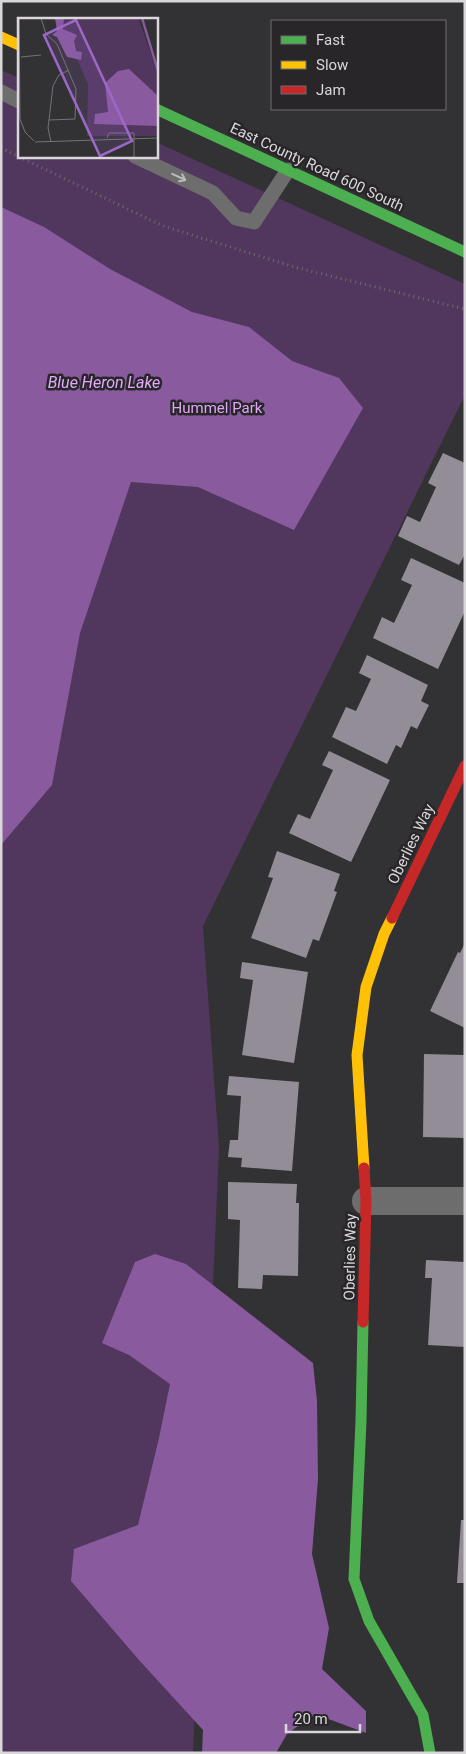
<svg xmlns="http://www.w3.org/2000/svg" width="466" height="1754" viewBox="0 0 466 1754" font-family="Roboto,sans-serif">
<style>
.green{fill:#51375d}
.water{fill:#895a9e}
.building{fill:#938d97}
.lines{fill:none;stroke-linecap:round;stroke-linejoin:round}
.path{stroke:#6e6c6e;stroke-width:3;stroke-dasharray:1 4;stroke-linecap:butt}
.lane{stroke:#6e6d6e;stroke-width:15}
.street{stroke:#6e6d6e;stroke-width:28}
.fast{stroke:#4caf50;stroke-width:11}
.slow{stroke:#ffc107;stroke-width:11}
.jam{stroke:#c62828;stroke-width:11}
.oneway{stroke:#bebcbf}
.labels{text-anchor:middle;stroke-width:5;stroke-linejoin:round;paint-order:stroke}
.street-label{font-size:15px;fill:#d9d7da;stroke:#29262a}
.park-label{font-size:15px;fill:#dea7f7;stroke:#29262a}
.water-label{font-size:16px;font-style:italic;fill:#e1aafa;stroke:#29262a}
.inset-river{fill:none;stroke:#895a9e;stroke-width:2.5}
.inset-road{fill:none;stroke:#757376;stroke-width:1}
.view{fill:#9c68c8;fill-opacity:0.15;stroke:#9c68c8;stroke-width:2.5}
.inset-edge{fill:none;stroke:#d9d7da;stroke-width:2.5}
</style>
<rect width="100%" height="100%" fill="#323133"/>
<path class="green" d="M1,70L19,78V156H156V142L465,284V395L203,926L219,1148L193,1753H1Z"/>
<g class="water">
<path d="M1,207L44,227L110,269L192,312L249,327L292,361L339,378L363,408L294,530L198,487L131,482L80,633L52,785L1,845Z"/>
<path d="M155,1254L186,1264L313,1363L317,1401L318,1479L312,1554L329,1628L322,1669L366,1711V1733L315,1714L287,1734L276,1753H202L203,1730L139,1660L71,1581L74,1549L138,1525L159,1438L170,1384L129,1355L102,1343L135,1262Z"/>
</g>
<g class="building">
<path d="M443,453L465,463V554L459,565L398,536L407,516L420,522L436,487L428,483Z"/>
<path d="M411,558L465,583V611L438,669L373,638L382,617L394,623L412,585L401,580Z"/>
<path d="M367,655L428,685L421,701L429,705L417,729L411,726L401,748L396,745L387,764L332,737L346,707L356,711L371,679L359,673Z"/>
<path d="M329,751L390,780L351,862L289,833L298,814L310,819L333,770L322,765Z"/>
<path d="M277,851L340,874L334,891L337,892L319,941L313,939L306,958L251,938L273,878L268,877Z"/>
<path d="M465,943V1028L430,1011L458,952L460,953Z"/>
<path d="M242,962L308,972L294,1063L242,1055L253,980L240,978Z"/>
<path d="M424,1054L465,1055V1138L423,1137Z"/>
<path d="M229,1076L299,1082L292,1171L241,1167L242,1158L228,1157L230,1140H238L241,1096L227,1095Z"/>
<path d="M228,1182L297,1184L296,1203H299L298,1276L263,1275L262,1289L238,1288L240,1220L228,1219Z"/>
<path d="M426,1260L465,1262V1347L428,1345L432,1278H425Z"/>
<path d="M461,1520H465V1583H457Z"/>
</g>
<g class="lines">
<path class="path" d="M1,148L163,226L298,268L465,309"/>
<g class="lane">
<path d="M1,92L19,101"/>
<path d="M135,156L213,193L236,218L254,222L288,170"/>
</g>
<path class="street" d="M366,1201H465"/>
<g class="fast">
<path d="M156,109L465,252"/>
<path d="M363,1322L361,1421L354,1579L369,1621L423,1715L430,1753"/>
</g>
<g class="slow">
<path d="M1,37L19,45"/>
<path d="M364,1168L357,1055L366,987L384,934L392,918"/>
</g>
<g class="jam">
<path d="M392,918L465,766"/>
<path d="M363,1322L366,1201L364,1168"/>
</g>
</g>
<defs><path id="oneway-shaft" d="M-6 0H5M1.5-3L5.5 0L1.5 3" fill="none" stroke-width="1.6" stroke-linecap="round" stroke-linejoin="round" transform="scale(1.25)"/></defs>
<use class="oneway" href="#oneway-shaft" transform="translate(179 177) rotate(25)"/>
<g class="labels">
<g class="street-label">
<text transform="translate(317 167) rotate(25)" y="5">East County Road 600 South</text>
<text transform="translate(411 844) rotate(-64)" y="5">Oberlies Way</text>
<text transform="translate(350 1257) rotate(-89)" y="5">Oberlies Way</text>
</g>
<g class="park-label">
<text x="217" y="413">Hummel Park</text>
</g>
<g class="water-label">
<text x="104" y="388">Blue Heron Lake</text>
</g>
</g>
<g transform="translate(18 18)">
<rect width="140" height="140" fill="#323133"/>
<path d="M41,0L121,1L140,56V118H69L70,66Z" fill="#51375d"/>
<path d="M37,0H46L45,11L59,17L56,23L58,33L64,34L63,42L49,39L39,19L34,17L39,13ZM111,51L140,78V108L76,106L77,96L90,94L87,65L100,53Z" fill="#895a9e"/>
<path class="inset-river" d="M124,0L140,53"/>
<path class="inset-road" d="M1,0L2,101L7,114L16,123M23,0L28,16L39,26L58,71L57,101L31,102M3,39L23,37M89,120L91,115H116V140M17,124L140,120M33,124L30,110L35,68L41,57L51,52"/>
<path class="view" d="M58,2L114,123L82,138L26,17Z"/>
<rect width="140" height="140" class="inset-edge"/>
</g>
<rect width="466" height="1754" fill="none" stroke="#d9d7da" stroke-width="5"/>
<rect x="271" y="20" width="175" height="90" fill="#29262a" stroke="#6f6d70"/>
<rect x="281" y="36" width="25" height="8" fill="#4caf50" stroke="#6f6d70"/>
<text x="316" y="45" font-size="15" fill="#d9d7da">Fast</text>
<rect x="281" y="61" width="25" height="8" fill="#ffc107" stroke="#6f6d70"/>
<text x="316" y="70" font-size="15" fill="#d9d7da">Slow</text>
<rect x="281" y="86" width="25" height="8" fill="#c62828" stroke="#6f6d70"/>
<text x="316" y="95" font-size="15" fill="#d9d7da">Jam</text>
<path d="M286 1724v8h74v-8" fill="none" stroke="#d9d7da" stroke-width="2.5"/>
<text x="294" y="1724" font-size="15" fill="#d9d7da" stroke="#29262a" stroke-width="4" paint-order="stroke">20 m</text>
</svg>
